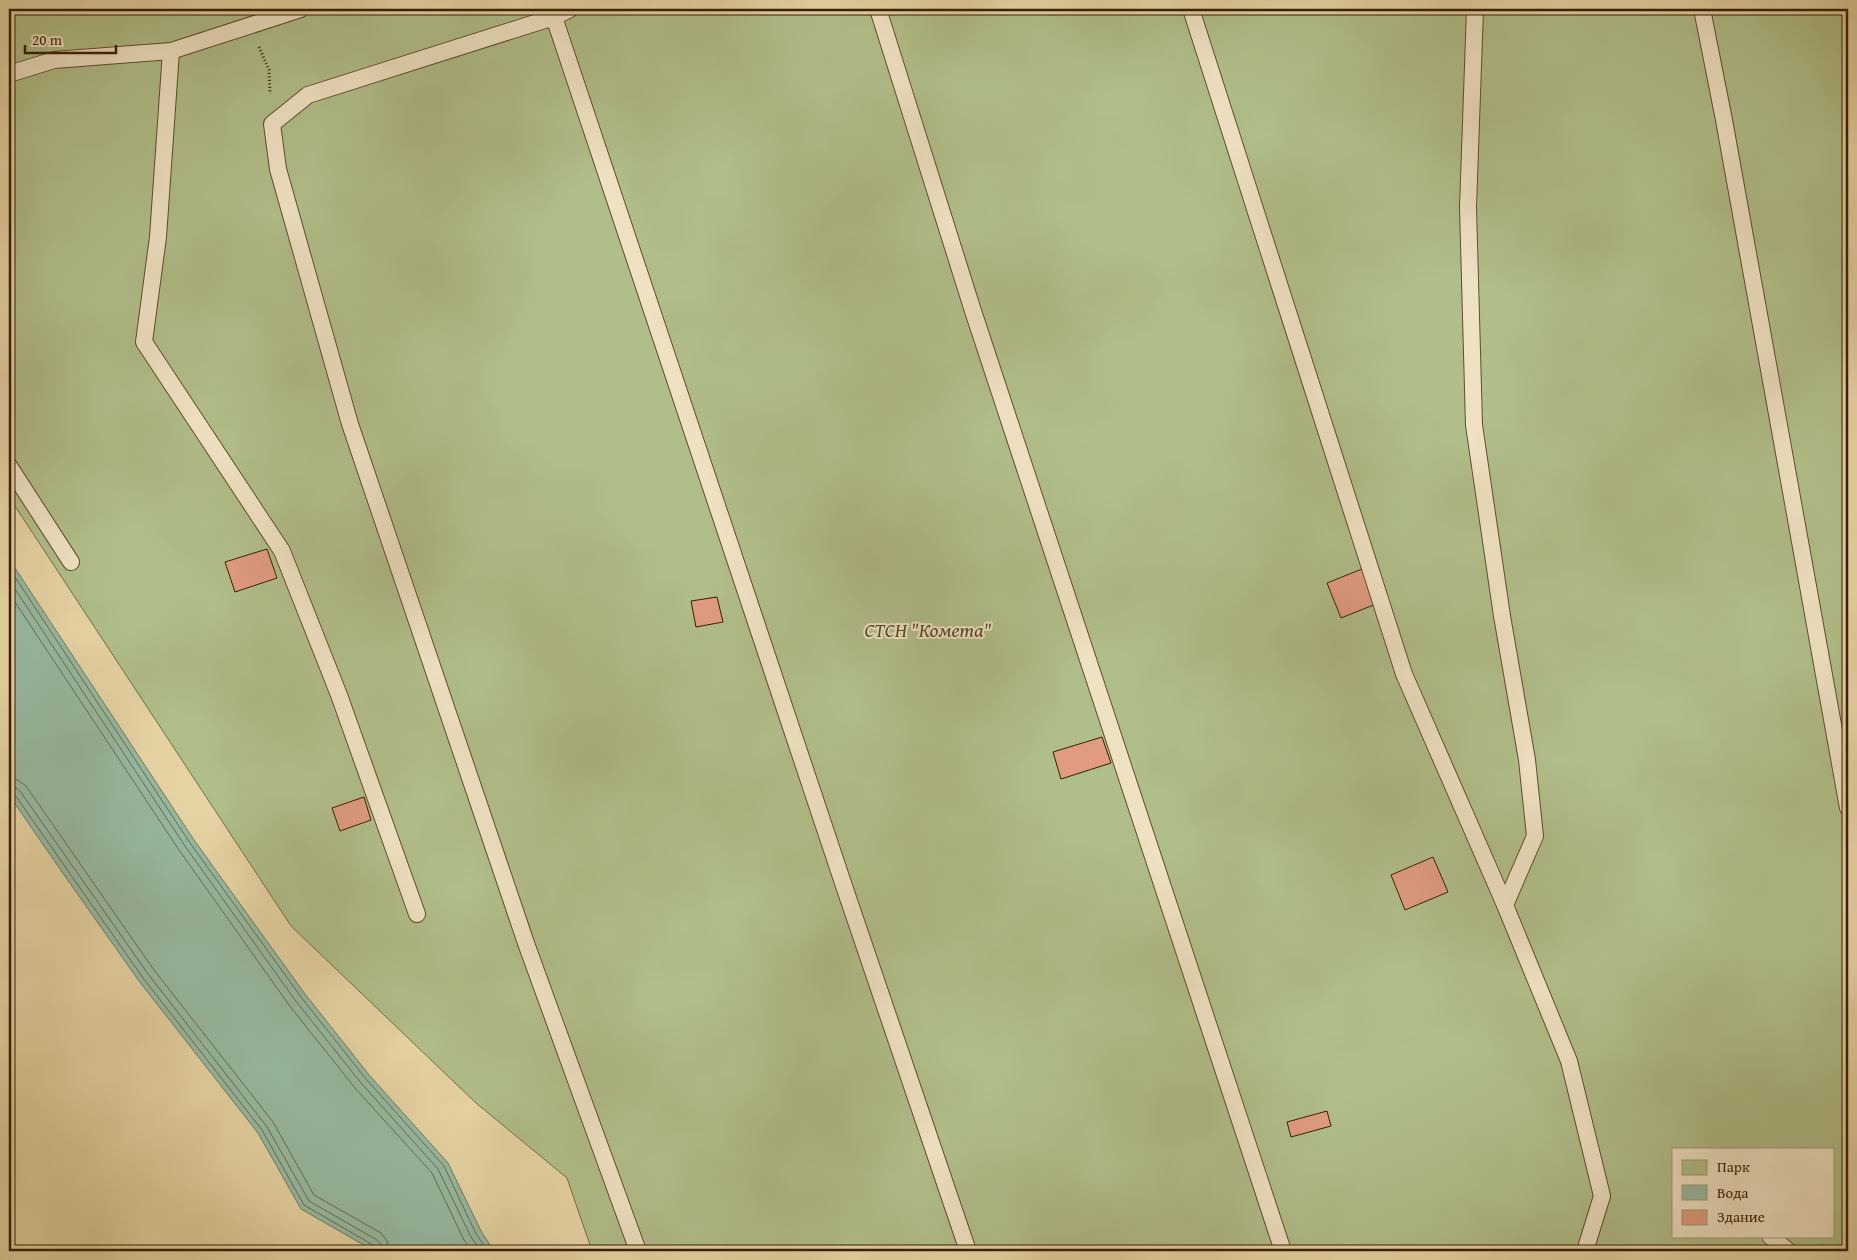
<svg xmlns="http://www.w3.org/2000/svg" width="1857" height="1260" viewBox="0 0 1857 1260" font-family="'Gentium Book Plus',serif">
<style>
.green{fill:#b0be89;stroke:#736e46;fill-rule:evenodd}
.water{fill:#97b9a1;stroke:#707b62}
.lines{fill:none;stroke-linecap:round;stroke-linejoin:round}
.shore{stroke:#666c52;stroke-width:1}
.building{fill:#e19c80;stroke:#361f04}
.lane-casing{stroke:#624c2c;stroke-width:18}
.path{stroke:#361f04;stroke-width:3;stroke-dasharray:1 2.5;stroke-linecap:butt}
.lane{stroke:#efe2c3;stroke-width:16}
.labels{text-anchor:middle;stroke-width:4;stroke-linejoin:round;paint-order:stroke}
.park-label{font-size:20px;font-style:italic;fill:#544725;stroke:#efe2c3}
</style>
<rect width="100%" height="100%" fill="#e6d3a3"/>
<filter id="stains"><feTurbulence type="fractalNoise" baseFrequency=".004" numOctaves="4"/><feColorMatrix values="0 0 0 0 .2 0 0 0 0 .09 0 0 0 0 .02 0 0 0 .5 -.17"/></filter>
<radialGradient id="worn" r=".72"><stop offset=".6" stop-color="#630" stop-opacity="0"/><stop offset="1" stop-color="#630" stop-opacity=".3"/></radialGradient>
<path class="green" d="M9,9H1848V1251H592L567,1178L476,1103L291,926L9,497ZM1673,1149H1833V1236H1673Z"/>
<path class="water" d="M9,559L194,840L305,994L370,1076L448,1163L481,1231L494,1251H374L301,1209L258,1133L139,981L62,872L9,795Z"/>
<g class="lines">
<g class="shore">
<path d="M9,568L190,843L301,997L366,1079L444,1166L476,1234L488,1251"/>
<path d="M9,580L185,846L295,1000L361,1083L438,1169L471,1237L481,1251"/>
<path d="M9,593L179,850L289,1005L355,1088L432,1173L464,1240L472,1251"/>
<path d="M9,779L18,780L26,786L154,970L273,1122L314,1195L381,1233L387,1241L389,1251"/>
<path d="M9,786L15,787L20,791L148,974L267,1127L309,1201L377,1240L381,1244L382,1251"/>
<path d="M9,792L15,795L143,978L262,1130L304,1205L373,1245L376,1251"/>
</g>
</g>
<g class="building">
<path d="M267,549L277,578L235,592L225,562Z"/>
<path d="M1362,569L1376,604L1341,618L1327,583Z"/>
<path d="M717,597L723,622L696,627L691,601Z"/>
<path d="M1102,737L1111,763L1061,779L1053,752Z"/>
<path d="M364,797L371,820L340,831L332,808Z"/>
<path d="M1433,857L1448,892L1405,910L1391,875Z"/>
<path d="M1327,1111L1331,1126L1291,1137L1287,1122Z"/>
</g>
<g class="lines">
<g class="lane-casing">
<g id="lane">
<path d="M570,9L554,17L308,95L272,124L278,169L350,424L527,946L638,1251"/>
<path d="M878,9L973,311L1283,1251"/>
<path d="M1191,9L1404,674L1505,905L1569,1061L1602,1196L1585,1251"/>
<path d="M1475,9L1468,207L1474,425L1502,616L1527,760L1535,836L1505,905"/>
<path d="M1702,9L1724,120L1848,808"/>
<path d="M554,17L843,883L968,1251"/>
<path d="M171,51L158,237L144,342L282,551L339,695L417,914"/>
<path d="M9,74L54,60L171,51L301,9"/>
<path d="M9,466L71,562"/>
<path d="M1770,1236L1788,1251"/>
</g>
</g>
<path class="path" d="M259,47L269,70L270,94"/>
<use href="#lane" class="lane"/>
</g>
<g class="labels">
<g class="park-label">
<text x="928" y="637">СТСН "Комета"</text>
</g>
</g>
<rect width="1857" height="1260" fill="none" stroke="#e6d3a3" stroke-width="30"/>
<rect x="10" y="10" width="1837" height="1240" fill="none" stroke="#361f04" stroke-width="2.5"/>
<rect x="15" y="15" width="1827" height="1230" fill="none" stroke="#361f04"/>
<rect x="1672" y="1148" width="162" height="90" fill="#efe2c3" stroke="#a59477"/>
<rect x="1682" y="1160" width="25" height="15" fill="#b0be89" stroke="#a59477"/>
<text x="1717" y="1172" font-size="15" fill="#361f04">Парк</text>
<rect x="1682" y="1185" width="25" height="15" fill="#97b9a1" stroke="#a59477"/>
<text x="1717" y="1198" font-size="15" fill="#361f04">Вода</text>
<rect x="1682" y="1210" width="25" height="15" fill="#e19c80" stroke="#a59477"/>
<text x="1717" y="1222" font-size="15" fill="#361f04">Здание</text>
<path d="M25 45v8h91v-8" fill="none" stroke="#361f04" stroke-width="2.5"/>
<text x="32" y="45" font-size="15" fill="#361f04" stroke="#efe2c3" stroke-width="4" paint-order="stroke">20 m</text>
<rect width="100%" height="100%" filter="url(#stains)"/>
<rect width="100%" height="100%" fill="url(#worn)"/>
</svg>
